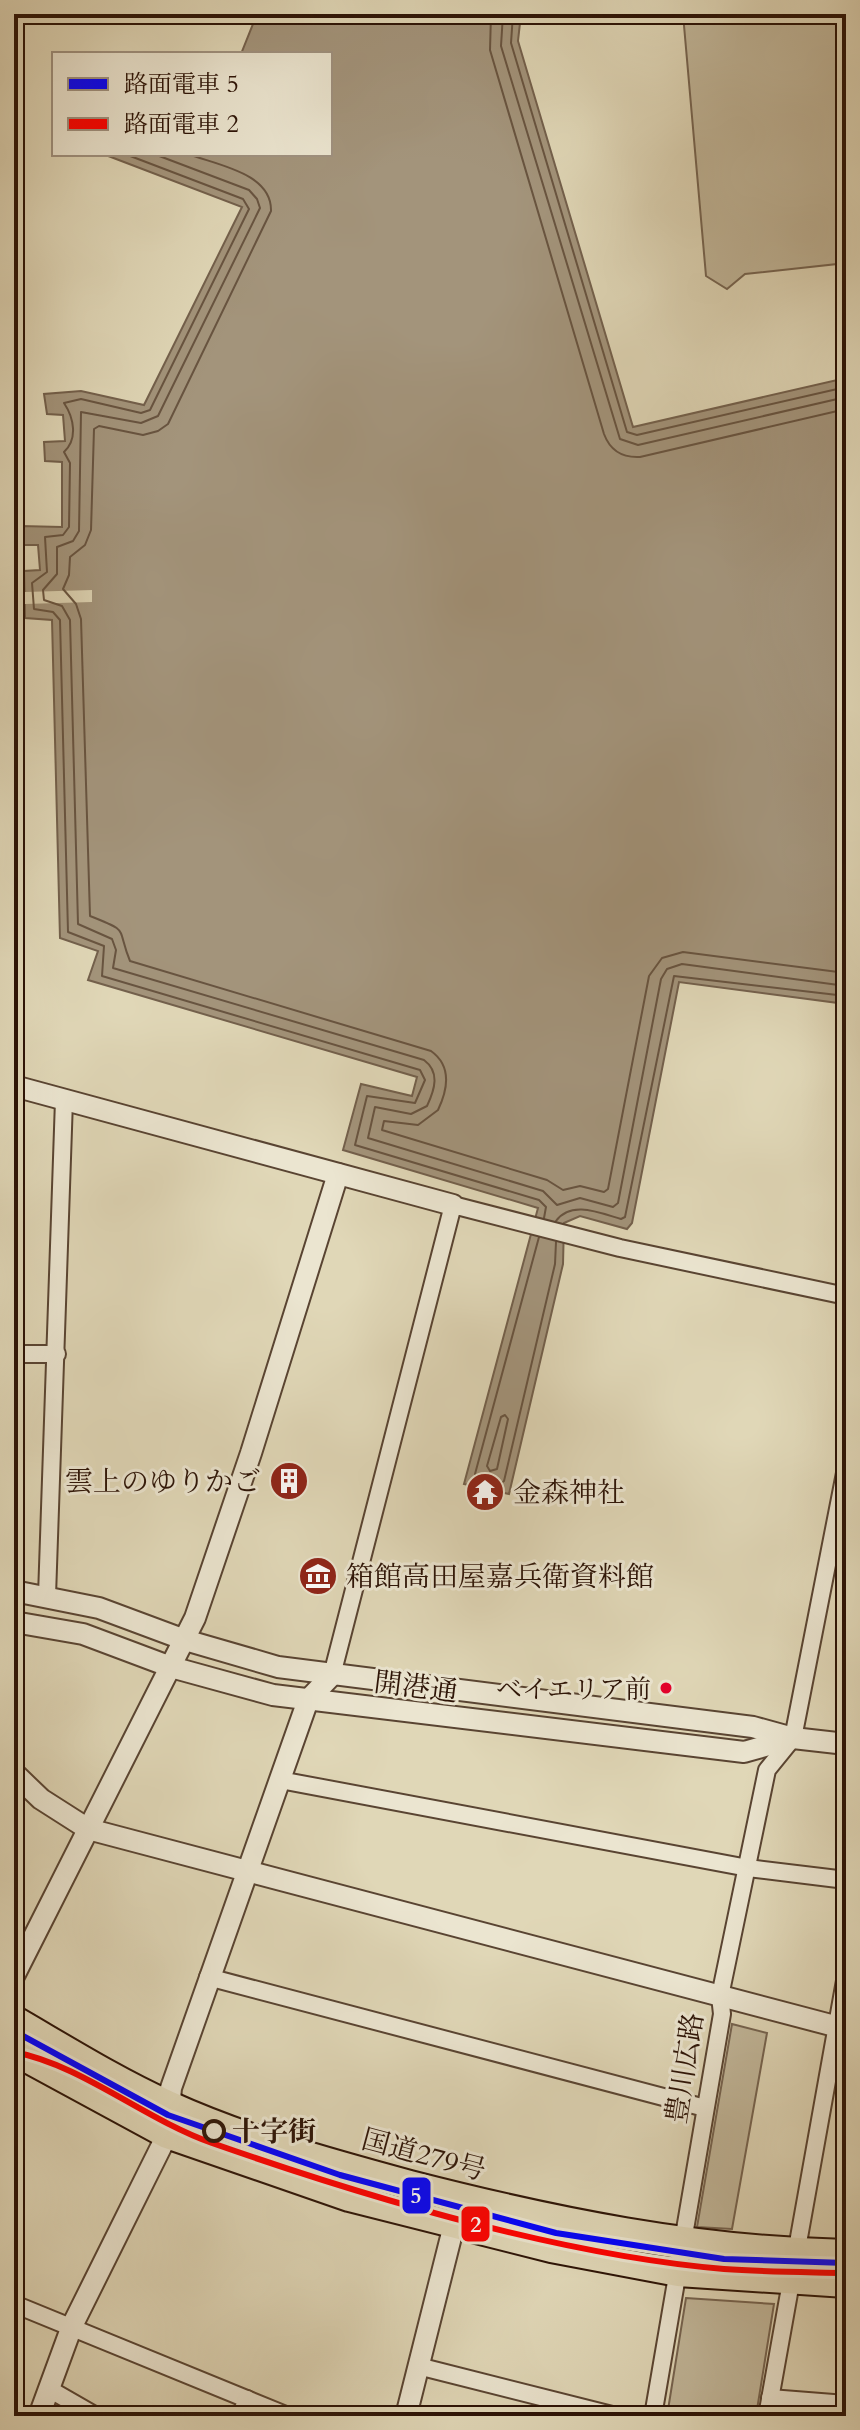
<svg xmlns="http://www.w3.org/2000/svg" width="860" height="2430" viewBox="0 0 860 2430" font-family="Cardo,'Noto Serif JP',serif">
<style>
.green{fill:#c1b699;stroke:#766450;stroke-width:2}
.water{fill:#a3947b;stroke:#73604c;stroke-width:2}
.pier{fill:#e0d7b7}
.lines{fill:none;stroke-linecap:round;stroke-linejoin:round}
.shore{stroke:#685440;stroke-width:2}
.minor-casing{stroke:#594432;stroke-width:20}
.tertiary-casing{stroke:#594432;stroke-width:24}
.trunk-casing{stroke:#2c1306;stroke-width:30}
.minor{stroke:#ebe5d0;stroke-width:16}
.tertiary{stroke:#ebe5d0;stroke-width:20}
.trunk{stroke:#e0d7b7;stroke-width:26}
.tram-1-casing{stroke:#ebe5d0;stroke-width:12}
.tram-2-casing{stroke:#ebe5d0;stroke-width:12}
.tram-1{stroke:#00f;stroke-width:6}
.tram-2{stroke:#f00;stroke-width:6}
.bus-dot{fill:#e4002b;stroke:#ebe5d0;stroke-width:3}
.stop-dot{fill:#ebe5d0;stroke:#2c1306;stroke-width:4}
.labels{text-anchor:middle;stroke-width:6;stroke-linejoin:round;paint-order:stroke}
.bus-label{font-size:26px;fill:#2c1306;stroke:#ebe5d0;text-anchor:end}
.poi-label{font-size:28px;fill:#2c1306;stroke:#ebe5d0;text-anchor:start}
.street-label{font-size:28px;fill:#2c1306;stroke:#ebe5d0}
.stop-label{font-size:28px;font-weight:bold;fill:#2c1306;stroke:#ebe5d0;text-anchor:start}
.line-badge{stroke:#ebe5d0;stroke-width:3}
.badge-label{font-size:22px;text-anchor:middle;font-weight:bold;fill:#fff}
</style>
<rect width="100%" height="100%" fill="#e0d7b7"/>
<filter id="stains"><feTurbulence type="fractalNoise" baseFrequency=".0025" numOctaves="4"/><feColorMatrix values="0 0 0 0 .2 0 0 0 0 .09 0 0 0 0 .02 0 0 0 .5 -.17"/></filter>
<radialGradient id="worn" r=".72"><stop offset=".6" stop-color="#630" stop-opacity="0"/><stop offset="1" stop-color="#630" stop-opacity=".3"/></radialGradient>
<g class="green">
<path d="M683,14H846V263L745,274L727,289L706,276Z"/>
<path d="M732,2024L767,2033L732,2229L697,2227Z"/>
<path d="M686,2298L774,2304L756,2416H667Z"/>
</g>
<path class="water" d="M257,14H521L518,41L633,427L846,378V1004L679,982L632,1223L627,1229L580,1216L564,1223L563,1264L509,1494L464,1484L538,1208L343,1150L361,1084L412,1096L417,1077L88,980L98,951L60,938L52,620L25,618L24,571L40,570L38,545H22L21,526L62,527V462L45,461L44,442L65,441L63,415L47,414L44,394L81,391L144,405L242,207L103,154H330V54H241Z"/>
<path class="pier" d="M92,590V602L25,604V592Z"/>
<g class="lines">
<g class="shore">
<path d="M491,14L490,50L604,434C610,450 622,458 640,457L846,409"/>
<path d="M503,14L501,46L620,439L638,445L846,397"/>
<path d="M513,14L511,43L627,432L637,435L846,387"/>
<path d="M125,154L243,199L249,209L150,410L141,413L81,399L64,403C74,418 78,439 64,452L70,463L69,527L63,535L45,537L47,572L32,583L34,609L53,612L60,620L68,932L104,946L102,976L420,1070L425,1080L415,1103L367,1096L355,1145L539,1200L546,1207L544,1218"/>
<path d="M154,154L249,190L257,199L260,208L158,416L141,423L81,412L79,531L73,541L57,547V574L43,590L44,600L62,606L70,620L78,924L112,939L116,950L113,968L424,1060C440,1072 435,1089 427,1106L411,1114L375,1107L368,1138L543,1191L557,1205L580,1198L613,1207L618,1203L661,979L667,969L682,964L846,986"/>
<path d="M188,154C217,165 272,173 271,211L168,424L158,431L143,435L99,426L94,429L91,530L85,545L70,557L69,575L63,589L76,604L81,619L90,916C131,932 116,927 130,961L431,1051C452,1066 448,1089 438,1110L418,1125L384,1121L382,1130L547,1180L563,1190L580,1186L604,1192L608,1189L649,976L662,958L683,952L846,973"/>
<path d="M556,1221C571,1200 600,1213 621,1219L625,1217L674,976L846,996"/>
<path d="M539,1237L475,1474L478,1479L500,1484L504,1481L555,1264L556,1242"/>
<path d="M505,1415L508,1419L497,1469L490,1471L487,1466L501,1417Z"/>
</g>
<g class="minor-casing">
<g id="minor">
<path d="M14,1354H57"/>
<path d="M47,1596L64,1100"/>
<path d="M332,1675L453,1205L620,1248L846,1296"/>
<path d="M280,1780L748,1868L846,1880"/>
<path d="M208,1977L705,2108"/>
<path d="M14,2304L288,2416"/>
<path d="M418,2366L616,2416"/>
<path d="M49,2389L96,2416"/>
<path d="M770,2398L846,2404"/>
<path d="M240,2416L247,2399"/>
<path d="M653,2416L722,2014L720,1996L767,1770L793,1738L846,1468"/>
<path d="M767,2416L846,1975"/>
</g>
</g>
<g class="tertiary-casing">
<g id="tertiary">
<path d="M14,1086L453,1205"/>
<path d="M14,1591L99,1608L185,1640L278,1667L753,1727L793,1738L846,1744"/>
<path d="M14,1622L83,1634L171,1667L273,1695L744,1752L793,1738"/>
<path d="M14,1773L41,1799L88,1829L846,2029"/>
<path d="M14,1976L195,1618L251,1453L338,1174"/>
<path d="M39,2416L72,2326L167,2135L171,2088L308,1700L332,1675"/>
<path d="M406,2416L457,2213"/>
</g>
</g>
<g class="trunk-casing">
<g id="trunk">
<path d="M14,2019C64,2048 115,2080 168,2104C245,2139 329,2162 410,2184C554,2221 696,2250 846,2253"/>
<path d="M14,2052L167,2135L349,2198L551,2249L678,2273L846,2284"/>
</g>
</g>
<use href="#minor" class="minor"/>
<use href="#tertiary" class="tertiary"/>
<use href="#trunk" class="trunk"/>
<g class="tram-1-casing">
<path id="tram-1" d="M14,2031L168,2115L340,2175L556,2233L724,2259L846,2263"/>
</g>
<g class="tram-2-casing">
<path id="tram-2" d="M14,2052C82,2065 144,2119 212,2143C369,2198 558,2255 724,2269C764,2272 805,2272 846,2273"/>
</g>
<use href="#tram-1" class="tram-1"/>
<use href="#tram-2" class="tram-2"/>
</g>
<defs>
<g id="building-disc" transform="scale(2)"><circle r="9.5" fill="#8f2418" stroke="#ebe5d0"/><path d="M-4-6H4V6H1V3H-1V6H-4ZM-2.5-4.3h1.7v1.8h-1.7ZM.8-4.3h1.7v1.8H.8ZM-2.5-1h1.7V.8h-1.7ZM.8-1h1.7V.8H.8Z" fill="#fff"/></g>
<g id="temple-disc" transform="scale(2)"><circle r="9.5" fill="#8f2418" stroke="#ebe5d0"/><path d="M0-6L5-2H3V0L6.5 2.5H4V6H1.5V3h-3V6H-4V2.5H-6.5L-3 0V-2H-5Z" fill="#fff"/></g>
<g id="museum-disc" transform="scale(2)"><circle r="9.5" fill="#8f2418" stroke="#ebe5d0"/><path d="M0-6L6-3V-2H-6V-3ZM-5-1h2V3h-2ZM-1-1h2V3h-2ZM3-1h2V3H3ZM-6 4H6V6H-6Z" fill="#fff"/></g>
</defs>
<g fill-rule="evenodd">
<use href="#building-disc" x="289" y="1481"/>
<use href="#temple-disc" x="485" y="1492"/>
<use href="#museum-disc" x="318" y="1576"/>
</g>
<circle class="bus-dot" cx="666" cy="1688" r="7"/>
<circle class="stop-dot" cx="214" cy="2131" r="10"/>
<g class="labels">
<g class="bus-label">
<text x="651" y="1698">ベイエリア前</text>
</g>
<g class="poi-label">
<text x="261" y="1491" text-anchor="end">雲上のゆりかご</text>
<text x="513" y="1502">金森神社</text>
<text x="346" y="1586">箱館高田屋嘉兵衛資料館</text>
</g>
<g class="street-label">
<text transform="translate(416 1686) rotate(7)" y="10">開港通</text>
<text transform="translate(684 2068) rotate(-81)" y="10">豊川広路</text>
<text transform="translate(424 2154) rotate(15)" y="10">国道279号</text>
</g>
<g class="stop-label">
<text x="232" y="2141">十字街</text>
</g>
</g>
<g class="line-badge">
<rect x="401" y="2176" width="31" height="39" rx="8" fill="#00f"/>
<rect x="460" y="2205" width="31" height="38" rx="8" fill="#f00"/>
</g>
<g class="badge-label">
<text x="416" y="2203">5</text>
<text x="476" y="2232">2</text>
</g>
<rect width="860" height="2430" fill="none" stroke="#e0d7b7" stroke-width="48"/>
<rect x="16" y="16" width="828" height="2398" fill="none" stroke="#2c1306" stroke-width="4"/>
<rect x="24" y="24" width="812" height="2382" fill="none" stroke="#2c1306" stroke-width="2"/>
<rect x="52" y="52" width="280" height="104" fill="#ebe5d0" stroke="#9f917f" stroke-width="2"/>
<rect x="68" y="78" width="40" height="12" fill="#0000ff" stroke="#9f917f" stroke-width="2"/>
<text x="124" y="92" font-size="24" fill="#2c1306">路面電車 5</text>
<rect x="68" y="118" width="40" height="12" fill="#ff0000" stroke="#9f917f" stroke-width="2"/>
<text x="124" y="132" font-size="24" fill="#2c1306">路面電車 2</text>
<rect width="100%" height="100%" filter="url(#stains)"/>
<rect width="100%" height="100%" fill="url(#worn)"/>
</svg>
